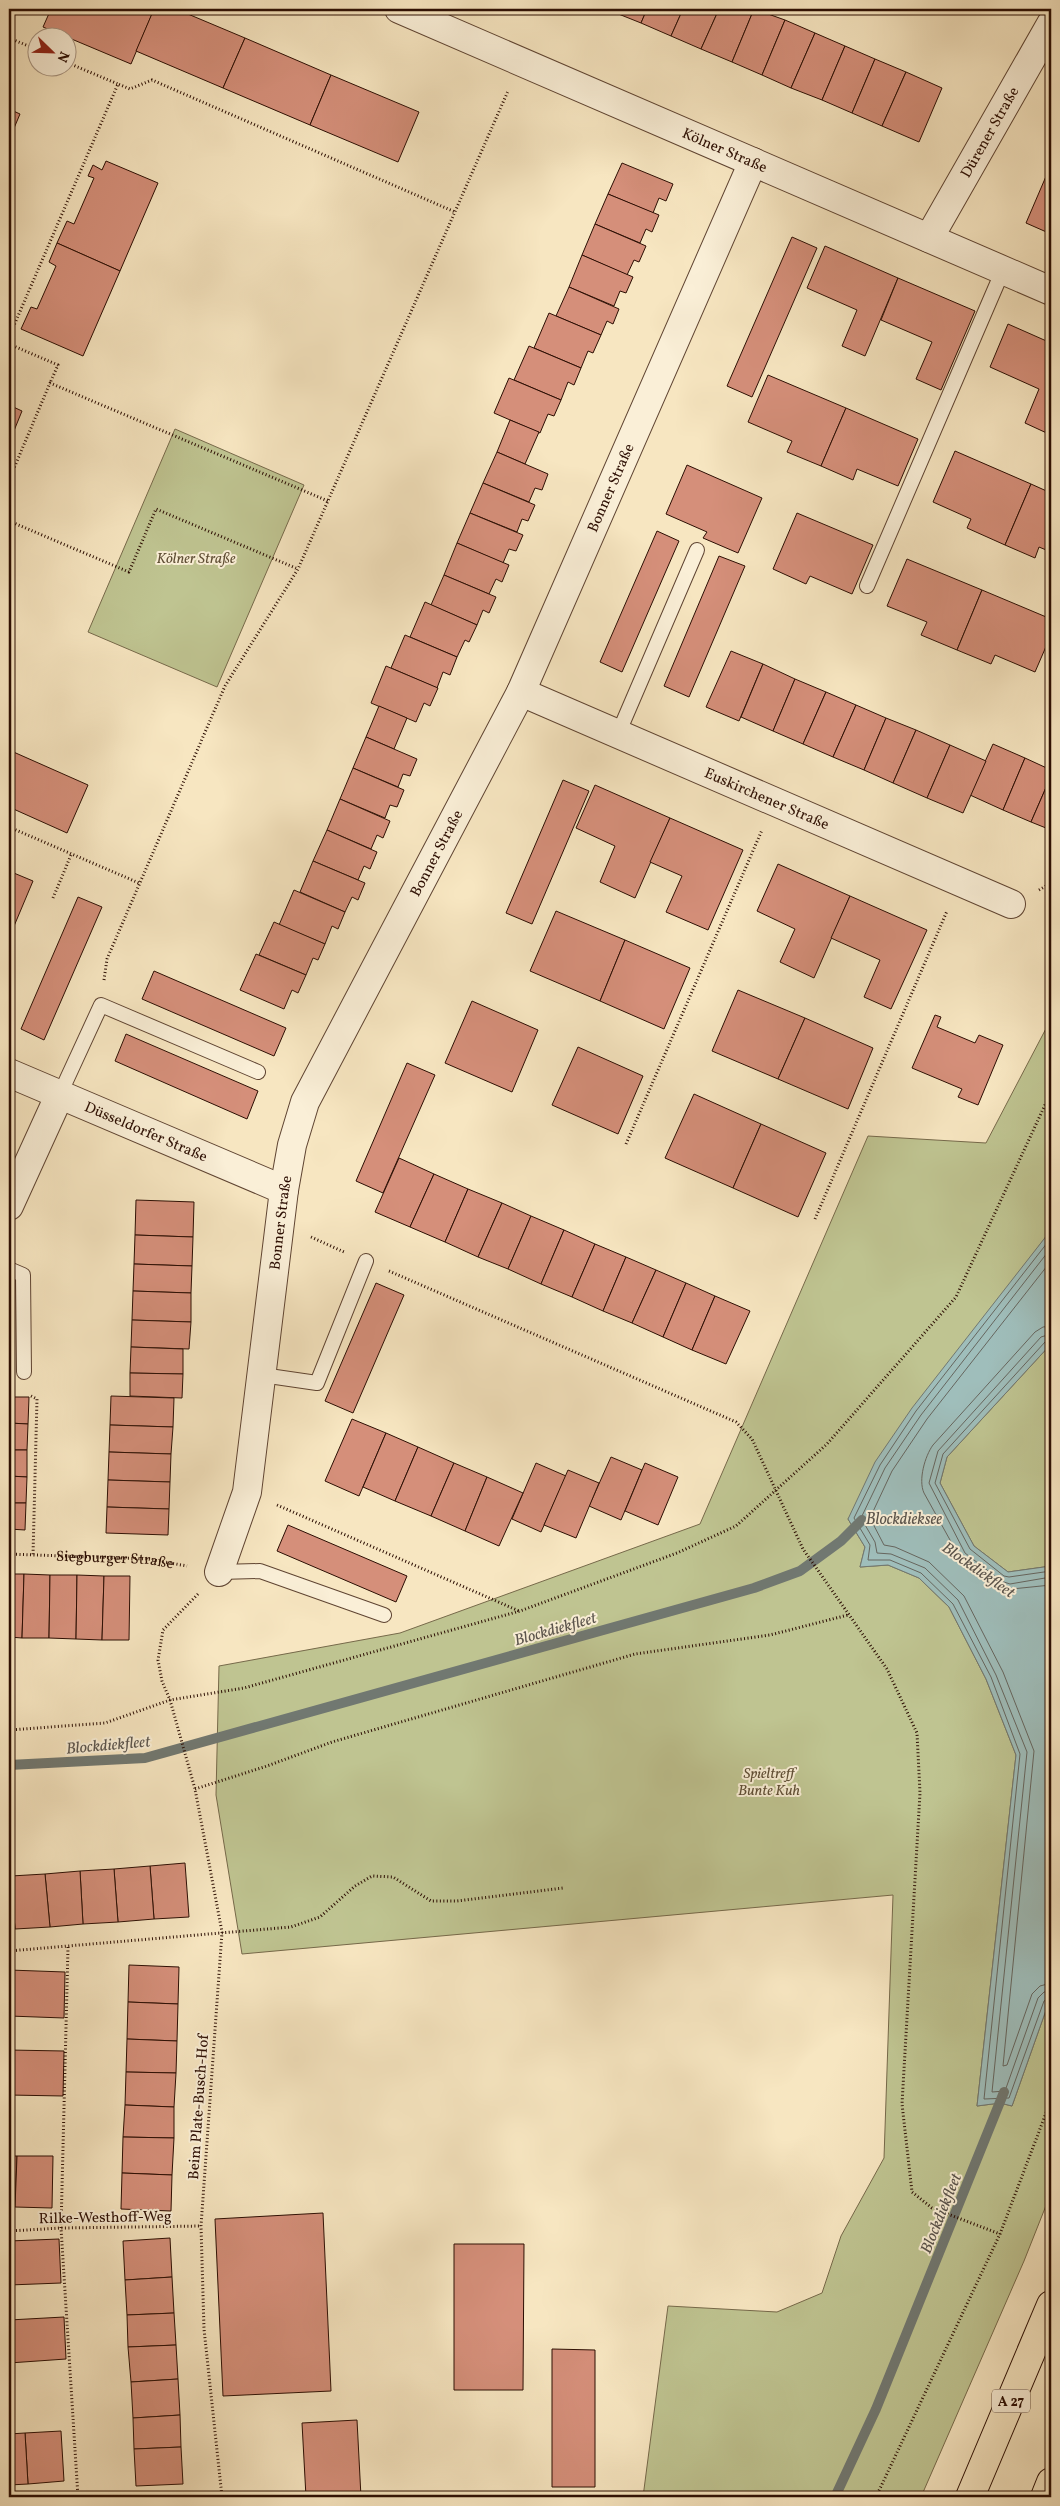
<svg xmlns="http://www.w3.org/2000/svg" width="1060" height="2506" viewBox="0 0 1060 2506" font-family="Vollkorn,serif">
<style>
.green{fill:#bfc491;stroke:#76694a}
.water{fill:#9fbebb;stroke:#717871}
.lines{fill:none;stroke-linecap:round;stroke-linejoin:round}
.shore{stroke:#66665f;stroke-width:1}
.stream{stroke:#717871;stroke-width:10}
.building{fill:#d58f7a;stroke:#2c0e03}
.service-casing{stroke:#5f4432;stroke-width:16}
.minor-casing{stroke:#5f4432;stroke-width:30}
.motorway-casing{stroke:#2c0e03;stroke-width:30}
.path{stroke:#2c0e03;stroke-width:3;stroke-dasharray:1 2.5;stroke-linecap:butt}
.service{stroke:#faefd7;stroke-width:14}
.minor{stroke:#faefd7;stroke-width:28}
.motorway{stroke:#f7e6c1;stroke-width:28}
.labels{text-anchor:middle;stroke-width:4;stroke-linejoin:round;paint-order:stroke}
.shield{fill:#faefd7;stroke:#6a5243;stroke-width:1}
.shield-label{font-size:14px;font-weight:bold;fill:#2c0e03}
.street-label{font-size:15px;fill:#2c0e03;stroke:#faefd7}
.park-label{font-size:15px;font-style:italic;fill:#5f4e35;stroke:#faefd7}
.water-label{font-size:16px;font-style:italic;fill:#5a544d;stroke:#faefd7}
</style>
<rect width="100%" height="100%" fill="#f7e6c1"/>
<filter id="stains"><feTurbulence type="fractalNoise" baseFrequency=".004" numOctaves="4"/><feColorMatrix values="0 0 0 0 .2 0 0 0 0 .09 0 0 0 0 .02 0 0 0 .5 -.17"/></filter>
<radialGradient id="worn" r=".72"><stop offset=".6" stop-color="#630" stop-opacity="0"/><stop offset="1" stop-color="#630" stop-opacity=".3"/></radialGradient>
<g class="green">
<path d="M175,429L304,485L217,687L88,632Z"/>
<path d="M1051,1019V1230L998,1300L848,1519L865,1547L860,1567L888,1565L919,1578L949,1607L986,1679L1016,1755L977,2106L1000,2103L1012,2106L1051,1996V2193L1024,2261L921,2497H643L668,2306L777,2312L822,2293L841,2236L884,2158L893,1895L242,1954L216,1795L219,1666L400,1633L700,1524L868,1136L986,1143Z"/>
<path d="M1051,1344V1566L1008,1572L974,1546L940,1483L947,1457Z"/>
</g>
<path class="water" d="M1051,1230V1344L947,1457L940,1483L974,1546L1008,1572L1051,1566V1996L1012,2106L1000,2103L977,2106L1016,1755L986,1679L949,1607L919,1578L888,1565L860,1567L865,1547L848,1519L875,1462L912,1408Z"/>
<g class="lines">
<g class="shore">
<path d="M1051,1238L916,1411L880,1465L854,1518L870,1545L868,1560H890L921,1573L953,1604L991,1677L1020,1754L984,2099L1009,2098L1044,2001L1051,1997"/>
<path d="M1051,1248L921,1415L885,1468L861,1518L875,1542L877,1553L891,1554L925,1568L958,1600L996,1675L1027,1752L992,2092L1005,2091L1038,1998L1044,1992L1051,1991"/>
<path d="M1051,1261L927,1419L892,1471L870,1518L884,1545L895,1547L929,1562L964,1596L1003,1672L1034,1751L1003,2066L1007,2065L1032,1994L1040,1986L1051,1983"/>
<path d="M1051,1326L1043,1327L1035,1332L933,1445C925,1456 918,1480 924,1493L960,1558L1002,1590L1051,1585"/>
<path d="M1051,1334L1041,1337L938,1451L929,1483L965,1553L1001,1581L1010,1584L1051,1577"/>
<path d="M1051,1340L1045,1342L943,1454L935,1483L970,1549L1004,1576L1009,1577L1051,1571"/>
</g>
<g class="stream">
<path d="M9,1765L145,1758L754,1588L800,1571L841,1541L862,1520"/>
<path d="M835,2497L876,2409L1004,2092"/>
</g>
</g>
<g class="building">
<path d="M51,9H139L152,14L131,64L43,27Z"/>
<path d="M154,9H176L245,38L223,88L136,51Z"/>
<path d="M606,9H647L641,23Z"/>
<path d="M647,9H683L671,36L641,23Z"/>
<path d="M683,9H719L701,49L671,36Z"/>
<path d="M719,9H754L732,62L701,49Z"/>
<path d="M754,9L785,20L762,75L732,62Z"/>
<path d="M785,20L815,33L791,88L762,75Z"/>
<path d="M815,33L845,46L822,100L791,88Z"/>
<path d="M245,38L331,75L310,125L223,88Z"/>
<path d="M845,46L875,59L852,113L822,100Z"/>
<path d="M875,59L906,72L882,126L852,113Z"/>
<path d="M906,72L942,88L919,142L882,126Z"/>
<path d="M331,75L419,112L398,162L310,125Z"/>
<path d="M9,109L20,114L9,140Z"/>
<path d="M106,161L158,183L120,271L57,243L67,221L74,224L94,178L88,176L93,165L102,170Z"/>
<path d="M622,163L673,184L666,201L659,198L653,213L608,194Z"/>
<path d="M1050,167L1051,168V234L1026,223Z"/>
<path d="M608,194L659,215L652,232L646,229L640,243L595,224Z"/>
<path d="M595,224L646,246L639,262L634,260L627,275L582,255Z"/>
<path d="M792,237L817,248L752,397L727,386Z"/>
<path d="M57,243L120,271L83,356L21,329L31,307L37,309L56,266L49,262Z"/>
<path d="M825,246L898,278L865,356L842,346L857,310L807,288Z"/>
<path d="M582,255L633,277L626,293L620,291L614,306L569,287Z"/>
<path d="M898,278L975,311L941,390L916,379L932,342L881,320Z"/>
<path d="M569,287L619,309L613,324L607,321L601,335L556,316Z"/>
<path d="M549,313L601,335L593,353L588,351L581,368L534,348Z"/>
<path d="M1008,324L1051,343V435L1025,423L1039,389L990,367Z"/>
<path d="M529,346L581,368L574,385L568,382L561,400L514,380Z"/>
<path d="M768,375L846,408L821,466L787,452L792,441L748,422Z"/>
<path d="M509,378L561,400L554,416L548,414L540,433L494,413Z"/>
<path d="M9,405L22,411L9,443Z"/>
<path d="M846,408L918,439L898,486L857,469L853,480L821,466Z"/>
<path d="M510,420L539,432L525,464L497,452Z"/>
<path d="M955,451L1031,484L1005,545L967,528L971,519L933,502Z"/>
<path d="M497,452L548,474L542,490L535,488L529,502L483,483Z"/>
<path d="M687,465L762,498L738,553L703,538L707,532L666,514Z"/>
<path d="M483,483L535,505L528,521L522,519L517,532L470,513Z"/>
<path d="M1031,484L1051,493V552L1039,547L1035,558L1005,545Z"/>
<path d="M470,513L523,535L516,551L509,549L503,563L457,543Z"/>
<path d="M797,513L873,545L852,594L810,576L806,584L773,569Z"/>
<path d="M657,531L679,541L622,672L600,662Z"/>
<path d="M457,543L509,565L502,582L496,579L489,594L444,575Z"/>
<path d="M719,556L745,566L689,697L664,686Z"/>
<path d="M907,559L982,590L957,650L921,635L927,622L887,606Z"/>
<path d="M444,575L496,597L489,613L483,610L477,625L431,605Z"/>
<path d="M982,590L1051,619V635L1035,672L995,655L991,664L957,650Z"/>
<path d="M425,602L477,625L469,642L465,640L457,657L410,637Z"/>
<path d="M405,635L457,657L450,675L443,672L437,688L391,668Z"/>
<path d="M731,651L763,664L739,721L706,707Z"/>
<path d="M763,664L795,679L773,731L741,717Z"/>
<path d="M386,666L438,688L430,706L424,703L416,722L371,703Z"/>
<path d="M795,679L826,692L803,744L773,731Z"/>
<path d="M826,692L856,705L833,757L803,744Z"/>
<path d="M856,705L886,718L864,770L833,757Z"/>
<path d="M379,706L407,718L394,749L366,737Z"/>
<path d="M886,718L916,730L893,783L864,770Z"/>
<path d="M916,730L950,745L927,798L893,783Z"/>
<path d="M366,737L417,759L410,776L403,774L398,787L353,768Z"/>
<path d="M993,744L1025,758L1003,810L970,795Z"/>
<path d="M950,745L986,761L963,813L927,798Z"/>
<path d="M9,750L88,785L67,833L9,807Z"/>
<path d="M1025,758L1051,770V776L1031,822L1003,810Z"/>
<path d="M353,768L404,790L397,807L390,805L385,818L340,799Z"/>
<path d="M1051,776V830L1031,822Z"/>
<path d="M563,780L589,791L532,924L506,913Z"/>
<path d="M595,785L670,818L635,898L600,882L615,846L576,828Z"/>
<path d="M340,799L390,821L383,838L377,835L371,849L327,830Z"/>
<path d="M670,818L743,850L708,930L666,912L682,876L650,862Z"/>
<path d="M327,830L377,852L370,869L364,866L358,880L313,861Z"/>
<path d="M313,861L365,883L358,900L352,897L345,912L300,892Z"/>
<path d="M778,864L850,896L814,978L780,962L795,929L757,911Z"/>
<path d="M9,871L33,881L9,938Z"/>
<path d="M294,890L345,912L338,929L332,926L325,944L279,925Z"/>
<path d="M850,896L927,930L891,1009L864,997L880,960L831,938Z"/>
<path d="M78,897L102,907L44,1040L21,1029Z"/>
<path d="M556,911L625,940L600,1001L530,971Z"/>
<path d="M274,922L325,944L318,960L313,958L306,975L259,955Z"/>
<path d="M625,940L690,968L664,1029L600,1001Z"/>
<path d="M256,954L306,975L298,993L292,990L284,1009L240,990Z"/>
<path d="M154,971L286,1028L274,1056L142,999Z"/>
<path d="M738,990L805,1018L778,1079L712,1051Z"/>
<path d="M472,1001L538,1030L512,1092L445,1063Z"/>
<path d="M935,1015L941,1017L937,1027L975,1043L979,1035L1003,1045L978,1105L958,1097L962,1089L912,1068Z"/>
<path d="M805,1018L873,1048L848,1109L778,1079Z"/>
<path d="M126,1034L258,1091L247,1119L115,1061Z"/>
<path d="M578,1047L643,1076L618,1134L552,1105Z"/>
<path d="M407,1063L435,1075L383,1193L356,1181Z"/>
<path d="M694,1094L761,1124L733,1188L665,1158Z"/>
<path d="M761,1124L826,1153L798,1217L733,1188Z"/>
<path d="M399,1158L434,1174L410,1227L375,1212Z"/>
<path d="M434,1174L468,1189L445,1242L410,1227Z"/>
<path d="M468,1189L502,1203L478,1257L445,1242Z"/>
<path d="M136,1200L194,1202L193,1237L135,1235Z"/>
<path d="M502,1203L531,1216L508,1269L478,1257Z"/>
<path d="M531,1216L564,1230L541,1284L508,1269Z"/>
<path d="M564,1230L595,1244L572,1297L541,1284Z"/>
<path d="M135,1235L193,1237L192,1266L134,1264Z"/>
<path d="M595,1244L626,1257L603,1311L572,1297Z"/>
<path d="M626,1257L656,1270L632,1323L603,1311Z"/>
<path d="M134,1264L192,1266L191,1293L133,1291Z"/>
<path d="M656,1270L686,1283L663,1337L632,1323Z"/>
<path d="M376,1283L404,1295L353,1413L325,1401Z"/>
<path d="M686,1283L715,1296L692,1350L663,1337Z"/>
<path d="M133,1291L191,1293V1322L132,1320Z"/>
<path d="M715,1296L750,1311L726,1364L692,1350Z"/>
<path d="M132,1320L191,1322L189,1349L131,1347Z"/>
<path d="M9,1327H12L10,1384H9Z"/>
<path d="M131,1347L183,1349V1374L130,1373Z"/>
<path d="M130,1373L183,1374L182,1398L130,1396Z"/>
<path d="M111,1396L174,1398L173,1427L110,1425Z"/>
<path d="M9,1397H29L28,1424L9,1423Z"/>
<path d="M352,1419L386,1433L359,1496L325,1481Z"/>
<path d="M9,1423L28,1424L27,1450H9Z"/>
<path d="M110,1425L173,1427L171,1454L109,1452Z"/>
<path d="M386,1433L418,1447L395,1501L363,1487Z"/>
<path d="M418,1447L454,1463L431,1516L395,1501Z"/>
<path d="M9,1450H27V1477L9,1476Z"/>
<path d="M109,1452L171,1454L170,1482L108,1480Z"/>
<path d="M611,1457L642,1470L621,1520L589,1506Z"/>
<path d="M454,1463L487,1477L465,1531L431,1516Z"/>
<path d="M536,1463L566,1476L541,1532L512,1519Z"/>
<path d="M645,1463L678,1477L658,1525L625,1511Z"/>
<path d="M568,1470L599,1483L576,1538L544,1525Z"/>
<path d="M9,1476L27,1477L26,1503H9Z"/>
<path d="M487,1477L523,1493L499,1546L465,1531Z"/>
<path d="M108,1480L170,1482L169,1509L107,1507Z"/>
<path d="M9,1503H26L25,1530L9,1529Z"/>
<path d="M107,1507L169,1509L168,1535L106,1533Z"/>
<path d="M288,1525L407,1576L396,1602L277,1551Z"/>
<path d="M9,1574H24L22,1638L9,1637Z"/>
<path d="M24,1574L50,1575L49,1638H22Z"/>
<path d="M50,1575H77L76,1639L49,1638Z"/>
<path d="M77,1575L104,1576L102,1640L76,1639Z"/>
<path d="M104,1576H130L129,1640H102Z"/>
<path d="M185,1863L189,1917L154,1919L150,1866Z"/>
<path d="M150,1866L154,1919L118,1922L114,1869Z"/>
<path d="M114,1869L118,1922L83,1924L80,1871Z"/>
<path d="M80,1871L83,1924L50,1927L45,1874Z"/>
<path d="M45,1874L50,1927L15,1929L11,1876Z"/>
<path d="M9,1876H11L15,1929L9,1930Z"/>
<path d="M129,1965L179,1967L178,2004L128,2002Z"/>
<path d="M9,1970L65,1972L64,2018L9,2016Z"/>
<path d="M128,2002L178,2004L177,2041L127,2039Z"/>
<path d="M127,2039L177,2041L176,2073L126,2072Z"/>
<path d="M9,2050L64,2051L63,2096L9,2095Z"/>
<path d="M126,2072L176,2073L174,2107L125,2105Z"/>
<path d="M125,2105L174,2107V2138L123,2137Z"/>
<path d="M123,2137L174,2138L172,2175L122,2173Z"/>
<path d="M9,2156H17L15,2207H9Z"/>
<path d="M17,2156H53L52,2208L15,2207Z"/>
<path d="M122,2173L172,2175L171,2211L121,2209Z"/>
<path d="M323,2213L331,2391L223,2396L215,2219Z"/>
<path d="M170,2238L172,2277L125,2280L123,2241Z"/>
<path d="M59,2239L61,2283L9,2285V2241Z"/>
<path d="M454,2244H524L523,2390H454Z"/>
<path d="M172,2277L174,2313L127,2315L125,2280Z"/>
<path d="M174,2313L176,2345L128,2347L127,2315Z"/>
<path d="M64,2317L66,2359L9,2363V2320Z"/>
<path d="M176,2345L178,2379L131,2382L128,2347Z"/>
<path d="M552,2349L595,2350V2487H552Z"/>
<path d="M178,2379L180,2415L133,2418L131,2382Z"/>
<path d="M180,2415L181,2447L134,2449L133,2418Z"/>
<path d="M357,2420L361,2497H306L302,2423Z"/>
<path d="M61,2431L64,2481L28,2484L25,2433Z"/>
<path d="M25,2433L28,2484L9,2485V2434Z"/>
<path d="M181,2447L183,2484L136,2486L134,2449Z"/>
</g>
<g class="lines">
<g class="service-casing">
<g id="service">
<path d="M867,586L1003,270"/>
<path d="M618,734L697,550"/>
<path d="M60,1094L101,1005L258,1072"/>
<path d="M9,1269L23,1275L24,1372"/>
<path d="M262,1375L317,1383L366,1261"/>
<path d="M219,1572L260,1571L384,1615"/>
</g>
</g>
<g class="minor-casing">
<g id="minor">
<path id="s2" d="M399,9L1051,291"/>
<path id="s3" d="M929,238L1051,24"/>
<path id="s4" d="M521,692L1011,904"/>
<path id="s5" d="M9,1073L284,1190"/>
<path d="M9,1206L60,1094"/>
<path id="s6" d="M219,1572L247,1492L284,1190L292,1145L305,1102L521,692L753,162"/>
</g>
</g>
<g class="motorway-casing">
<g id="motorway">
<path d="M970,2497L1051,2305"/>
<path d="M1045,2497L1051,2482"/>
</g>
</g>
<g class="path">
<path d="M9,38L38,50"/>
<path d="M68,63L118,84"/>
<path d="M9,337L118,84L130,89L152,80L455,212"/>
<path d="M9,344L58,365L50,383"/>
<path d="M9,480L50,383L328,501"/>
<path d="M9,521L129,572L156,509L298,569"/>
<path d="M9,827L139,883"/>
<path d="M1039,890L1051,883"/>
<path d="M53,898L71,855"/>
<path d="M104,980L107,959L225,686L298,569L508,91"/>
<path d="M626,1144L762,830"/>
<path d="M815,1219L947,911"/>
<path d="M311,1237L344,1252"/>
<path d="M389,1271L736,1422L752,1439L803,1549L887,1669L917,1733L920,1793L902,2104L912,2192L932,2208L1000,2234"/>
<path d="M31,1396L37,1399L33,1555"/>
<path d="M277,1505L519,1611"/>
<path id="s1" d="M9,1554L148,1559L187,1566"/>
<path d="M198,1594L163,1630L158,1660L162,1681L170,1700L195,1789L222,1932L201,2226L204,2329L222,2497"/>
<path d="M9,1730L105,1723L170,1700L244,1688L520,1611L677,1553L736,1526L827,1444L956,1297L1051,1092"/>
<path d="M195,1789L267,1766L332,1742L635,1654L770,1635L848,1615"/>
<path d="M68,1947L61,2228L78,2497"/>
<path d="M9,1951L291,1927L320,1917L355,1886L372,1876L393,1877L431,1901H457L563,1888"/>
<path d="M9,2231L61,2228L201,2226"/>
<path d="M876,2497L1000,2234L1051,2100"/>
</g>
<use href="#service" class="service"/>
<use href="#minor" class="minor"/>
<use href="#motorway" class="motorway"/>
</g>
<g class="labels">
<rect class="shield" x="992" y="2389.5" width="38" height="23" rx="4"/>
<g class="shield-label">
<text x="1011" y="2406">A 27</text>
</g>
<g class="street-label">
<text dy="5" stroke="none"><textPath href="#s3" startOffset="122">Dürener Straße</textPath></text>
<text dy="5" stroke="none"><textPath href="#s2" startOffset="355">Kölner Straße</textPath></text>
<text dy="5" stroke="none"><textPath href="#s6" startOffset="1166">Bonner Straße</textPath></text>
<text dy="5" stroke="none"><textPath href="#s4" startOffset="268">Euskirchener Straße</textPath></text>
<text dy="5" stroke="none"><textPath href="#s6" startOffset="761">Bonner Straße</textPath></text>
<text dy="5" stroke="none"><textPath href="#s5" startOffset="149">Düsseldorfer Straße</textPath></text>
<text dy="5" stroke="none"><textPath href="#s6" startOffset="356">Bonner Straße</textPath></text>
<text dy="5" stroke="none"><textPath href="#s1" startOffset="106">Siegburger Straße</textPath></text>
<text transform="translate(198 2107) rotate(-86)" y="5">Beim Plate-Busch-Hof</text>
<text transform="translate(105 2217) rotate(-1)" y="5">Rilke-Westhoff-Weg</text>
</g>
<g class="park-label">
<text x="196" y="563">Kölner Straße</text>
<text x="769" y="1778">Spieltreff<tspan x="769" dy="17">Bunte Kuh</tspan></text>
</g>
<g class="water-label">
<text x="904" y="1524">Blockdieksee</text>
<text transform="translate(979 1569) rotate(35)" y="6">Blockdiekfleet</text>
<text transform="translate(555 1628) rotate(-16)" y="6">Blockdiekfleet</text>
<text transform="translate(108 1744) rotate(-5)" y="6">Blockdiekfleet</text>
<text transform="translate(940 2213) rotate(-68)" y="6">Blockdiekfleet</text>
</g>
</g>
<rect width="1060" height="2506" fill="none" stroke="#f7e6c1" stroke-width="30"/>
<rect x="10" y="10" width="1040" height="2486" fill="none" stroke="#2c0e03" stroke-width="2.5"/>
<rect x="15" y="15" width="1030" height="2476" fill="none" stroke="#2c0e03"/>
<g transform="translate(52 52) rotate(113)"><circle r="24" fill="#faefd7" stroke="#a89582"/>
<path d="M0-4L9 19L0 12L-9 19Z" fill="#8f2418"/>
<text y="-8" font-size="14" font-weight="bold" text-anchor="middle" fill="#2c0e03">N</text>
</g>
<rect width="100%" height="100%" filter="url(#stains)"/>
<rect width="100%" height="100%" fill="url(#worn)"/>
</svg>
